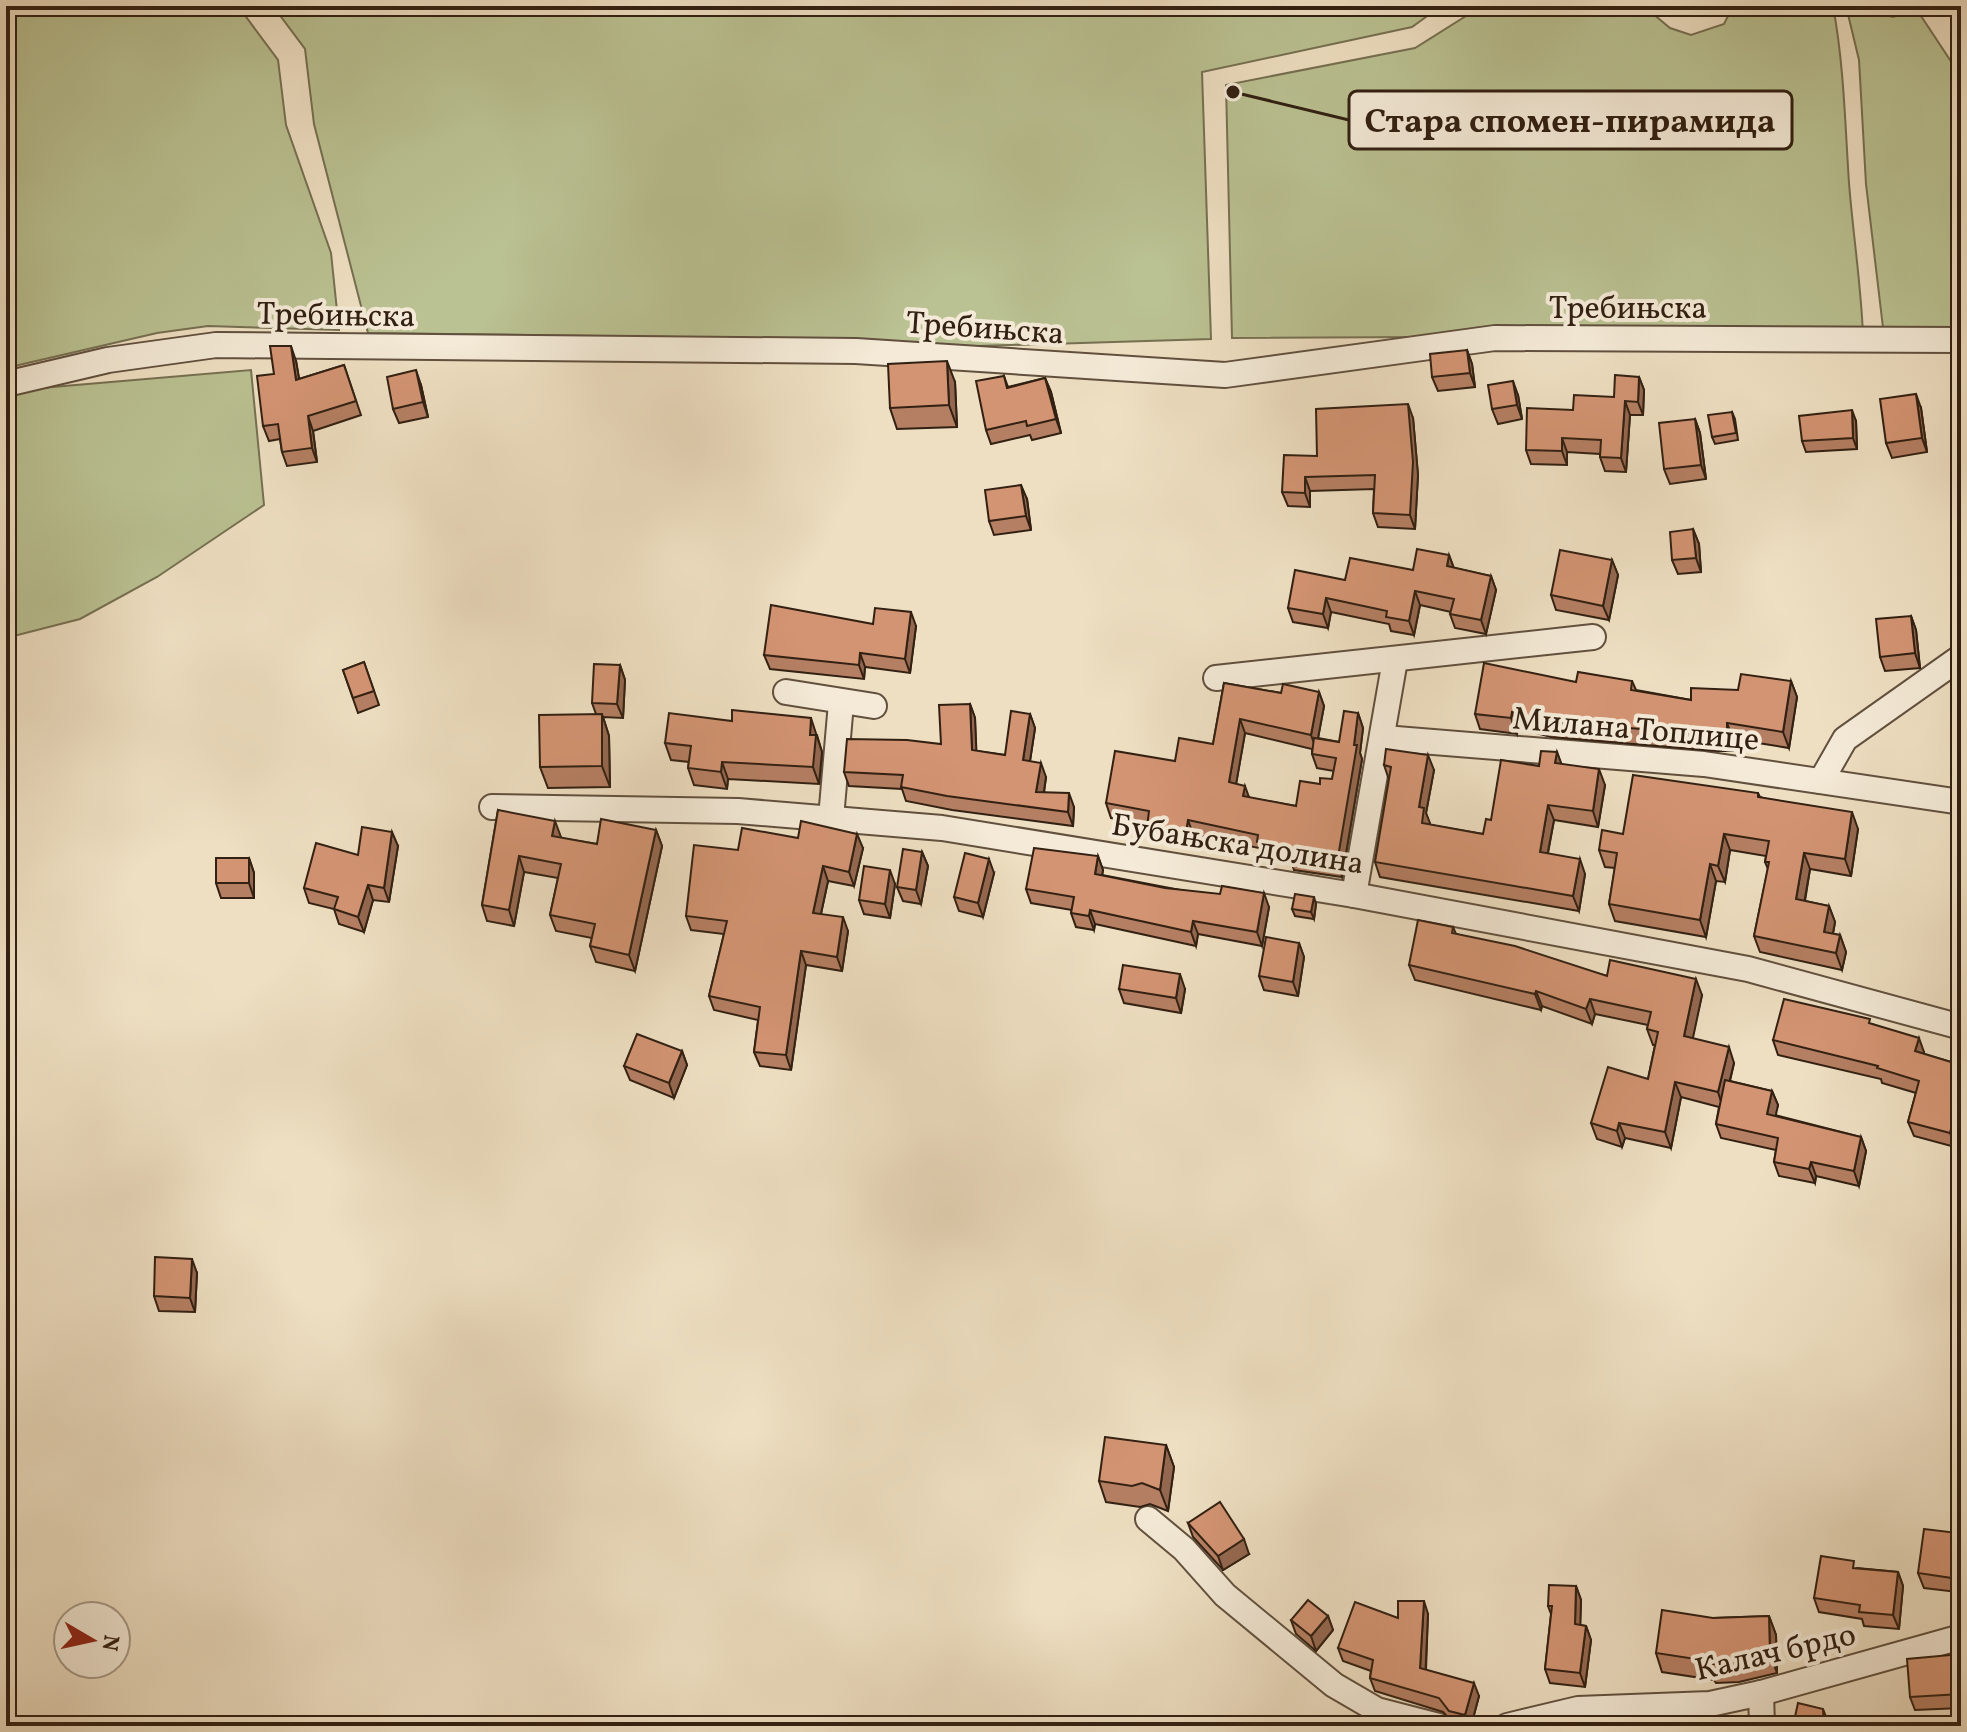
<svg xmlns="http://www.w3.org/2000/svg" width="1967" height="1732" viewBox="0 0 1967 1732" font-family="Vollkorn,serif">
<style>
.green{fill:#bac192;stroke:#767052;stroke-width:2}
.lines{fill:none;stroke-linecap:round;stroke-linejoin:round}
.minor-casing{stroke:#61503e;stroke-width:28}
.minor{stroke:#f4ead7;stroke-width:24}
.wall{fill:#b57f63;stroke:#322012;stroke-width:2;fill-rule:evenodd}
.shaded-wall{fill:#946850;stroke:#322012;stroke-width:2}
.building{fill:#d39473;stroke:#322012;stroke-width:2}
.labels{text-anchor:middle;stroke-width:8;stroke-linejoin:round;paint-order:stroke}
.street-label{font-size:32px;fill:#322012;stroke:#f4ead7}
.leader{fill:none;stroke:#322012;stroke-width:3}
.callout-dot{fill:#322012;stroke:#f4ead7;stroke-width:3}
.callout{fill:#f4ead7;stroke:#322012;stroke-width:3}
.callout-label{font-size:34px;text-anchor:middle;font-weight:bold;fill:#322012}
</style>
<rect width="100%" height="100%" fill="#eedfc2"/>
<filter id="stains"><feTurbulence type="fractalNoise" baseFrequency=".0025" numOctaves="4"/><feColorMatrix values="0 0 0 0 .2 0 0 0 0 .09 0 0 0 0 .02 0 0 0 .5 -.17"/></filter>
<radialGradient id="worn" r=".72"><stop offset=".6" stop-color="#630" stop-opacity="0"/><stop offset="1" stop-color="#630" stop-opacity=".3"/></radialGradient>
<g class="green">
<path d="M6,6H238L278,60L286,125L331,253L339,330L208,326L157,333L6,368Z"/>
<path d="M273,6H1441L1412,27L1202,72L1211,339L914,348L678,337L368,333L314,124L305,49Z"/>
<path d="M1482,6H1651L1652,13L1670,28L1691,35L1724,24L1733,6H1833C1844,65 1845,123 1849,183C1853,234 1861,284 1863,335L1232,338L1226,85L1415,48Z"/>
<path d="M1846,6L1893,17L1917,10L1952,63L1961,104V339L1884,336L1866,184L1859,60Z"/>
<path d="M251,370L264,505L157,577L80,619L6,638V391Z"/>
</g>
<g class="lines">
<g class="minor-casing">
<g id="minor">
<path d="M6,384L108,360L216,345L856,351L1225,375L1495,338L1961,340"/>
<path d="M1216,678L1593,637"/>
<path d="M786,692L874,706"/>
<path d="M1384,738L1704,764L1961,802"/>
<path d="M1821,781L1845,739L1961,657"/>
<path d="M492,807L738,811L942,828L1354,895L1748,969L1961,1027"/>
<path d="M831,818L841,703"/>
<path d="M1354,895L1395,660"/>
<path d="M1148,1519L1184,1549L1225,1595L1334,1685L1377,1710L1439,1726"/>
<path d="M1761,1693L1762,1726"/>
<path d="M1507,1726L1578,1709L1710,1704L1761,1693L1961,1637"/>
</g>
</g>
<use href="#minor" class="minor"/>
</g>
<g class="wall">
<path d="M1467,350L1472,364L1475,387L1438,391L1432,377Z"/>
<path d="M296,361L299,379L344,365L361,415L313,431L317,462L287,466L282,452L280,439L269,441L263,426L274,374Z"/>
<path d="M1004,376L1008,387L1045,378L1051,392L1061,433L1032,440L1030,435L991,444L986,430Z"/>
<path d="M1639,377L1644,390L1643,415H1630L1626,472L1605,471L1600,457V454L1567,452V465L1531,464L1526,450L1573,410L1614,397Z"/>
<path d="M955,382L957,427L897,429L890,408Z"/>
<path d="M421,385L428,417L399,423L393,409Z"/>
<path d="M1518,395L1522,419L1498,424L1492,409Z"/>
<path d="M1921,408L1927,452L1892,458L1886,443Z"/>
<path d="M1732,412L1735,419L1738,440L1715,444L1712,437Z"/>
<path d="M1413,418L1418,475L1415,529L1378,527L1373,513L1374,489L1310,491V507L1288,506L1282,492L1317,456Z"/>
<path d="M1695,419L1700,433L1706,479L1670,484L1664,469Z"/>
<path d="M1961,420V463H1960L1955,449Z"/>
<path d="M1856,421L1857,449L1806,452L1802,441Z"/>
<path d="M1027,499L1031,530L994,535L989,521Z"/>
<path d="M1693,529L1699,544L1701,572L1678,574L1672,560Z"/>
<path d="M1449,555L1454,568L1491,576L1496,590L1486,634L1455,628L1450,614L1451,612L1420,605L1414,635L1391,631L1389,624L1331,612L1328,628L1293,622L1288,608L1345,580L1413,570Z"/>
<path d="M1612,560L1618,575L1609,620L1556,610L1551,595Z"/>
<path d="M1911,616L1916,630L1920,668L1885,671L1880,657Z"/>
<path d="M873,624L916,626L910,673L865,667L864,679L770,669L764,655Z"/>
<path d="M364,662L379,705L358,713L343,670Z"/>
<path d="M620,665L625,680L623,718L603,717L609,736L610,787L548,788L540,767L596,714L592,703Z"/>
<path d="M1632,681L1636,690L1691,700L1738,690L1791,681L1797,697L1789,748L1733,739V751H1717L1551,737L1518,728L1517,734L1480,729L1475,714L1576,682Z"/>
<path d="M1224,683L1281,693L1319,692L1324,706L1318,738L1339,742L1358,713L1363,728L1360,753L1362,759L1342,877L1294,870L1291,861L1262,856L1259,848L1193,834L1191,847L1152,841L1147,827V824L1111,818L1106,803L1175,761L1213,744ZM1245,733L1312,749V754L1317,768L1334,771L1332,779L1320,784L1296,806L1250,798L1236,784Z"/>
<path d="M970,704L975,718L976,751L1005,755L1030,714L1035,728L1030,761L1046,777L1044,792L1074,807L1073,826L952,810L906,801L902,789L849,786L844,772L941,744Z"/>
<path d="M817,735L822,752L819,784L728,779L727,789L694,785L688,768L689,762L671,760L665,743Z"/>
<path d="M1557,752L1561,764L1605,785L1598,827L1554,820L1548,853L1585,874L1579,911L1380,877L1375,862L1389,780L1384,765L1434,770L1426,813L1430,825L1483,834L1491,820L1539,766Z"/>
<path d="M1758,793L1760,797L1858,829L1851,876L1810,869L1805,901L1829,906L1835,922L1833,934L1840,935L1846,952L1842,970L1760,952L1754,936L1768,869L1765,862L1766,856L1730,850L1725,882L1716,881L1706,937L1615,921L1609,904L1615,868L1605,867L1599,850L1623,834Z"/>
<path d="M498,810L560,838L597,844L656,830L662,846L635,971L596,962L590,946L592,938L556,931L550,915L558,878L524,872L514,926L487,921L482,905Z"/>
<path d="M798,838L863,848L854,886L828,881L821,914L848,931L842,971L806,965L791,1070L760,1066L754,1052L758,1020L714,1010L709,996L724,934L691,930L686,916L738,850Z"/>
<path d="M398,846L389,902L373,900L364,932L339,924L334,909L309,903L304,888L358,855Z"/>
<path d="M922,852L928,866L921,904L903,901L897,887Z"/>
<path d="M1098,856L1103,870L1102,875L1269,907L1262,946L1198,934L1196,946L1095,924L1094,930L1076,927L1071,913L1072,910L1031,903L1026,889Z"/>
<path d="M249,858L254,873V898H221L216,883Z"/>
<path d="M994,873L983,917L959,911L954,897Z"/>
<path d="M895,884L890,918L864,914L859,900Z"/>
<path d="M1316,904L1314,919L1295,916L1292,909Z"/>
<path d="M1453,927L1456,934L1607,976L1702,995L1692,1038L1734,1063L1730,1081L1772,1091L1778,1105L1775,1115L1861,1137L1866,1151L1859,1186L1816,1176L1815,1183L1779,1176L1774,1162L1776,1150L1721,1138L1716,1124L1719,1107L1681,1097L1671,1148L1625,1138L1622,1147L1597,1139L1591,1123L1648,1079L1655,1045H1653L1647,1029L1648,1025L1595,1014L1592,1024L1542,1006L1541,1010L1415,980L1409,965Z"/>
<path d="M1299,943L1304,957L1298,996L1264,990L1259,976Z"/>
<path d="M1119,989H1185L1181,1013L1124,1003Z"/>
<path d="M1872,1024L1924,1052V1054L1961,1065V1127L1960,1126L1955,1147L1914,1136L1908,1122L1916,1093L1882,1083L1881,1079L1778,1055L1773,1040Z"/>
<path d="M682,1051L687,1065L674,1098L630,1080L624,1066Z"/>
<path d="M197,1273L195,1312L159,1311L154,1296Z"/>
<path d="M1166,1445L1174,1467L1168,1511L1150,1504L1140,1507L1106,1502L1099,1481Z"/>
<path d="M1188,1523L1249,1554L1223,1570L1193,1537Z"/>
<path d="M1961,1543V1561L1957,1592L1924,1588L1918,1573Z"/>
<path d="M1857,1568L1898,1572L1903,1586L1899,1629L1864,1626L1862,1619L1819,1612L1814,1598Z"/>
<path d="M1576,1586L1581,1600L1580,1625L1586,1626L1591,1640L1585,1687L1550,1683L1545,1669L1551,1614L1548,1606Z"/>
<path d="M1428,1614L1426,1670L1479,1696L1471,1726H1460L1454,1724L1443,1712L1375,1691L1370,1678L1371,1671L1343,1661L1338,1648L1398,1618Z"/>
<path d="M1328,1616L1333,1630L1316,1651L1296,1634L1291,1620Z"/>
<path d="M1769,1616L1776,1635L1777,1673L1739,1682L1716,1683L1714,1680L1662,1672L1656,1653L1713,1618Z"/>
<path d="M1961,1654V1708L1915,1710L1910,1697Z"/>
</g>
<g class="shaded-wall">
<path d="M291,346L296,361L302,395L296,380Z"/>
<path d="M1467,350L1472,364L1475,387L1470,373Z"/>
<path d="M947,361L955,382L957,427L949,405Z"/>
<path d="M416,370L421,385L428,417L423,402Z"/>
<path d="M1639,377L1644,390L1643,415L1638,402Z"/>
<path d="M1045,378L1051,392L1061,433L1056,419Z"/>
<path d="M1513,381L1518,395L1522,419L1517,405Z"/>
<path d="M1916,394L1921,408L1927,452L1922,438Z"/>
<path d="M1625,401L1630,415L1626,472L1621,458Z"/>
<path d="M1408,404L1413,418L1418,475L1415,529L1410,515Z"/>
<path d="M1852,410L1856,421L1857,449L1853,438Z"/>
<path d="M308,416L313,431L317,462L312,448Z"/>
<path d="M1695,419L1700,433L1706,479L1701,465Z"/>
<path d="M1562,438L1567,452V465L1562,451Z"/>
<path d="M1305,477L1310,491V507L1305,493Z"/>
<path d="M1021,485L1027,499L1031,530L1026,516Z"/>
<path d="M1693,529L1699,544L1701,572L1696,558Z"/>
<path d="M1449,555L1454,569L1447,566Z"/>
<path d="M1612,560L1618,575L1609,620L1603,606Z"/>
<path d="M1491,576L1496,590L1486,634L1481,620Z"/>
<path d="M1415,591L1420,605L1414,635L1409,621Z"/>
<path d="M1326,598L1331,612L1328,628L1323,614Z"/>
<path d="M911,612L916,626L910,673L905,659Z"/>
<path d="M1911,616L1916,630L1920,668L1915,653Z"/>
<path d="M860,653L865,667L864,679L859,665Z"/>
<path d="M620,665L625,680L623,718L617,704Z"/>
<path d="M1791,681L1797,697L1789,748L1783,732Z"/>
<path d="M1319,692L1324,706L1316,749L1311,735Z"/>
<path d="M970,704L975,718L977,764L972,750Z"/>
<path d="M1512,712L1518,728L1517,734L1511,718Z"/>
<path d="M1358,713L1363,728L1360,753L1362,759L1342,877L1337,863L1354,745Z"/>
<path d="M602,714L609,736L610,787L602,766Z"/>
<path d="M1030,714L1035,728L1028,774L1023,760Z"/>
<path d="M811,718L822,752L819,784L813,767L810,735Z"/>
<path d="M1240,719L1245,733L1234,796L1229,782Z"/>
<path d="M1727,723L1733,739V751L1727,736Z"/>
<path d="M1557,752L1563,768L1555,763Z"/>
<path d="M1428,755L1434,770L1426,813L1430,823L1427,839L1422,823L1419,807Z"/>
<path d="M722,762L728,779L727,789L721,772Z"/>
<path d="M1041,763L1046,777L1042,805L1036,792Z"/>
<path d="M1599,769L1605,785L1598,827L1593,811Z"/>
<path d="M1245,786L1250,800L1243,796Z"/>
<path d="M1069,793L1074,807L1073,826L1068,812Z"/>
<path d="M1548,805L1554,820L1545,867L1540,852Z"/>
<path d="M1852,812L1858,829L1851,876L1845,859Z"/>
<path d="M1188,820L1193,834L1191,847L1186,832Z"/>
<path d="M555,821L561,837L558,852L552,836Z"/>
<path d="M656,830L662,846L635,971L629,955Z"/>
<path d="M392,832L398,846L389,902L384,888Z"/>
<path d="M857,834L863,848L854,886L849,872Z"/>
<path d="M1724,834L1730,850L1725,882L1718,866Z"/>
<path d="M922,852L928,866L921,904L916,890Z"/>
<path d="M1804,853L1810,869L1802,915L1796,899Z"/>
<path d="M519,856L524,872L514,926L509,910Z"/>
<path d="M1098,856L1103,870L1100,888L1095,874Z"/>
<path d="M249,858L254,873V898L249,883Z"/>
<path d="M989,859L994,873L983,917L978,903Z"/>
<path d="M1580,859L1585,874L1579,911L1573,896Z"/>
<path d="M1710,864L1716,881L1706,937L1700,920Z"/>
<path d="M823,866L828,881L818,927L813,913Z"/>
<path d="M890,870L895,884L890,918L885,904Z"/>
<path d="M368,885L373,900L364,932L358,917Z"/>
<path d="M1264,893L1269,907L1262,946L1257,932Z"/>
<path d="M1314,897L1316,904L1314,919L1311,912Z"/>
<path d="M1829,906L1835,922L1830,949L1824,932Z"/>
<path d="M1090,910L1095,924L1094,930L1089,916Z"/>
<path d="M843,917L848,931L842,971L837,957Z"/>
<path d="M1193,921L1198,934L1196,946L1191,932Z"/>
<path d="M1840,935L1846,952L1842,970L1836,953Z"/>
<path d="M1299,943L1304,957L1298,996L1293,982Z"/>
<path d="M801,951L806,965L791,1070L786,1055Z"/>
<path d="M1180,974L1185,989L1181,1013L1176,998Z"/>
<path d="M1696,979L1702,995L1690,1052L1684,1036Z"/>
<path d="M1536,991L1542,1006L1541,1010L1535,994Z"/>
<path d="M1590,999L1595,1014L1592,1024L1586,1009Z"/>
<path d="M1919,1038L1924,1052L1920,1065L1915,1051Z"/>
<path d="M1729,1047L1734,1063L1723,1108L1718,1092Z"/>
<path d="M682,1051L687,1065L674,1098L669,1083Z"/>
<path d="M1675,1082L1681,1097L1671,1148L1665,1132Z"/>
<path d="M1772,1091L1778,1105L1773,1128L1767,1114Z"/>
<path d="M1955,1112L1960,1126L1955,1147L1950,1133Z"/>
<path d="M1619,1123L1625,1138L1622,1147L1617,1131Z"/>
<path d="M1861,1137L1866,1151L1859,1186L1854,1171Z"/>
<path d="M1811,1162L1816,1176L1815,1183L1809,1169Z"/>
<path d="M192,1259L197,1273L195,1312L190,1298Z"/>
<path d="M1166,1445L1174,1467L1168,1511L1160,1490Z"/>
<path d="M1958,1533L1961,1543V1561L1957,1592L1952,1578Z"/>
<path d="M1244,1539L1249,1554L1223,1570L1218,1556Z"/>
<path d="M1898,1572L1903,1586L1899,1629L1893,1615Z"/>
<path d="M1576,1586L1581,1600L1580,1639L1575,1624Z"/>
<path d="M1424,1601L1428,1614L1425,1681L1420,1668Z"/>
<path d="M1328,1616L1333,1630L1316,1651L1311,1636Z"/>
<path d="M1769,1616L1776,1635L1777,1673L1770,1654Z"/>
<path d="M1586,1626L1591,1640L1585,1687L1580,1673Z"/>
<path d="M1474,1683L1479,1696L1471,1726H1469L1465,1715Z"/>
<path d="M1823,1709L1828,1722V1726H1824Z"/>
</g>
<g class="building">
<path d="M270,346H291L296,380L344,365L356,401L308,416L312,448L282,452L278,424L263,426L257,376L274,374Z"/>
<path d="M1467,350L1470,373L1432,377L1430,354Z"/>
<path d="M947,361L949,405L890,408L888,364Z"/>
<path d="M416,370L423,402L393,409L387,377Z"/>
<path d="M1615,375L1639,377L1638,402L1625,401L1621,458L1600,457L1601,440L1562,438V451L1526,450L1527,408L1573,410L1574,395L1614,397Z"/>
<path d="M1004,376L1007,388L1045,378L1056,419L1027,426L1026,421L986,430L976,381Z"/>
<path d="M1513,381L1517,405L1492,409L1488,385Z"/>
<path d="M1916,394L1922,438L1886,443L1880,399Z"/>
<path d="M1408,404L1413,462L1410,515L1373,513L1375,475L1305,477V493L1282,492L1284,455L1317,456L1316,409Z"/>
<path d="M1852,410L1853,438L1802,441L1799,416Z"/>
<path d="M1732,412L1736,433L1712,437L1708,415Z"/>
<path d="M1695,419L1701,465L1664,469L1659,423Z"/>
<path d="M1961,420V448L1955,449L1952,421Z"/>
<path d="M1021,485L1026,516L989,521L985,490Z"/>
<path d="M1693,529L1696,558L1672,560L1670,532Z"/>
<path d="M1417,549L1449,555L1447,566L1491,576L1481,620L1450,614L1454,599L1415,591L1409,621L1386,617L1387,611L1326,598L1323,614L1288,608L1295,570L1345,580L1350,558L1413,570Z"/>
<path d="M1560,550L1612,560L1603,606L1551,595Z"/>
<path d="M771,605L873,624L875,608L911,612L905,659L860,653L859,665L764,655Z"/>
<path d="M1911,616L1915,653L1880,657L1876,619Z"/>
<path d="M364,662L374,691L353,698L343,670Z"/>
<path d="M1484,663L1576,682L1578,672L1632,681L1631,690L1691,700V688L1738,690L1741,674L1791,681L1783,732L1727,723V736L1712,735L1546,721L1512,712L1511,718L1475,714Z"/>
<path d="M594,664L620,665L617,704L592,703Z"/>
<path d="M1224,683L1281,693L1283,684L1319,692L1311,735L1240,719L1229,782L1245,786L1243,796L1296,806L1300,781L1320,784V778L1332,779L1336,758L1312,754L1314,738L1339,742L1344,711L1358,713L1354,745H1357L1337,863L1289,856L1290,848L1257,842L1258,835L1188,820L1186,832L1147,827L1149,811L1106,803L1115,751L1175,761L1179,738L1213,744Z"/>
<path d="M970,704L972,750L1005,755L1011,711L1030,714L1023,760L1041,763L1036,792L1069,793L1068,812L947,796L901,787L903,775L844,772L847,739L907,740L941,744L939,705Z"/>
<path d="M732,710L811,718L810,735H816L813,767L722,762L721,772L688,768L691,746L665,743L669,713L732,721Z"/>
<path d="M602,714V766L540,767L539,715Z"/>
<path d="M1386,749L1428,755L1419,807L1424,808L1422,823L1483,834L1486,819L1491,820L1501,760L1539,766L1541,751L1557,752L1555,763L1599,769L1593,811L1548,805L1540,852L1580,859L1573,896L1375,862L1391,767L1384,765Z"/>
<path d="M1633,775L1758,793V797L1852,812L1845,859L1804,853L1796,899L1829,906L1824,932L1840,935L1836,953L1754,936L1769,862H1765L1769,841L1724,834L1718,866L1710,864L1700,920L1609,904L1617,853L1599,850L1602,830L1623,834Z"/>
<path d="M498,810L555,821L552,836L597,844L601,819L656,830L629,955L590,946L595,924L550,915L561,864L519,856L509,910L482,905Z"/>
<path d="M801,821L857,834L849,872L823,866L813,913L843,917L837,957L801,951L786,1055L754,1052L760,1007L709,996L727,921L686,916L694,845L738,850L742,828L798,838Z"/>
<path d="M362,827L392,832L384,888L368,885L358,917L334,909L338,897L304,888L316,843L358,855Z"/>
<path d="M1034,848L1098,856L1095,874L1165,888L1220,894L1222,886L1264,893L1257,932L1193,921L1191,932L1090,910L1089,916L1071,913L1074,897L1026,889Z"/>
<path d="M903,849L922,852L916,890L897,887Z"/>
<path d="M965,853L989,859L978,903L954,897Z"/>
<rect x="216" y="858" width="33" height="25"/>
<path d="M864,866L890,870L885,904L859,900Z"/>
<path d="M1295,894L1314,897L1311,912L1292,909Z"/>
<path d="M1418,920L1453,927L1452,933L1515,946L1607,976L1610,960L1696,979L1684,1036L1729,1047L1718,1092L1675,1082L1665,1132L1619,1123L1617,1131L1591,1123L1608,1067L1648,1079L1658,1032L1647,1029L1651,1012L1590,999L1586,1009L1536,991L1535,994L1409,965Z"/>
<path d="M1266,937L1299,943L1293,982L1259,976Z"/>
<path d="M1123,965L1180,974L1176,998L1119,989Z"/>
<path d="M1784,999L1870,1019L1869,1023L1919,1038L1915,1051L1961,1065V1114L1955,1112L1950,1133L1908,1122L1919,1081L1877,1068L1878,1066L1773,1040Z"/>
<path d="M637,1034L682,1051L669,1083L624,1066Z"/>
<path d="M1725,1080L1772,1091L1767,1114L1861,1137L1854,1171L1811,1162L1809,1169L1774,1162L1778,1138L1716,1124Z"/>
<path d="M155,1257L192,1259L190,1298L154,1296Z"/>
<path d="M1105,1437L1166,1445L1160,1490L1142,1483L1132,1486L1099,1481Z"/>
<path d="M1220,1502L1244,1539L1218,1556L1188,1523Z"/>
<path d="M1924,1529L1958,1533L1952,1578L1918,1573Z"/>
<path d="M1821,1556L1854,1561L1853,1568L1898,1572L1893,1615L1859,1612L1860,1605L1814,1598Z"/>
<path d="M1549,1585L1576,1586L1575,1624L1586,1626L1580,1673L1545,1669L1552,1606H1548Z"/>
<path d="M1308,1600L1328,1616L1311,1636L1291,1620Z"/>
<path d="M1398,1601H1424L1420,1668L1474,1683L1465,1715L1449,1711L1439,1698L1370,1678L1373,1660L1338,1648L1355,1602L1398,1618Z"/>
<path d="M1662,1610L1713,1618L1769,1616L1770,1654L1732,1664H1709V1661L1656,1653Z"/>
<path d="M1961,1654V1694L1910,1697L1907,1659Z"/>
<path d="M1798,1703L1823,1709L1824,1726H1793Z"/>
</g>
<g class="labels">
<g class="street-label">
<text x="1628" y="318">Требињска</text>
<text transform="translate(336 314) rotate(1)" y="11">Требињска</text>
<text transform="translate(985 327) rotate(4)" y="11">Требињска</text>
<text transform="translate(1636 728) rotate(5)" y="11">Милана Топлице</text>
<text transform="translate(1238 843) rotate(9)" y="11">Бубањска долина</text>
<text transform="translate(1775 1651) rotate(-13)" y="11">Калач брдо</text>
</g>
</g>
<path class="leader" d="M1233 92L1349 120"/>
<circle class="callout-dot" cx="1233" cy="92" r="8"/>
<rect class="callout" x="1349" y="91" width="443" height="58" rx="8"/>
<g class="callout-label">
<text x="1570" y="132">Стара спомен-пирамида</text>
</g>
<rect width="1967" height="1732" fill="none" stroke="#eedfc2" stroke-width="32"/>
<rect x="8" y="8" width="1951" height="1716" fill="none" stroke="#322012" stroke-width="4"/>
<rect x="16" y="16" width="1935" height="1700" fill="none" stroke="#322012" stroke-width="2"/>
<g transform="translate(92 1640) rotate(99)"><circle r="38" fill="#f4ead7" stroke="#a69988" stroke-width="2"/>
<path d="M0-6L14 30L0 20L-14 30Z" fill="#8f2418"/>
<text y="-12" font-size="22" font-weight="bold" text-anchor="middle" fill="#322012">N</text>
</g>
<rect width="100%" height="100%" filter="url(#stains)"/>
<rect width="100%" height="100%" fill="url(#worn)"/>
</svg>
